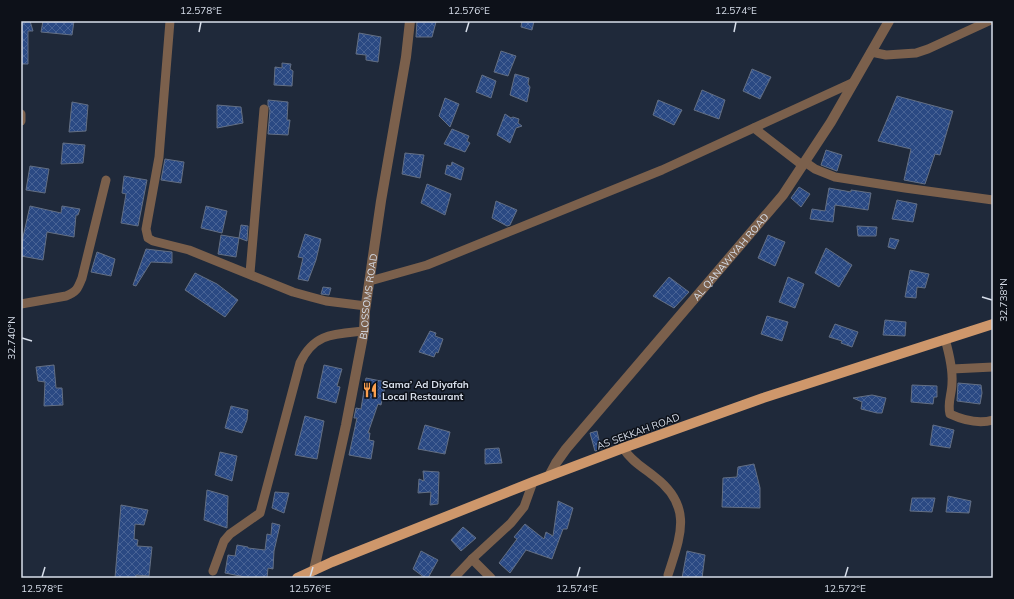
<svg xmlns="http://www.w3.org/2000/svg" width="1014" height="599" viewBox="0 0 1014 599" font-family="Mulish,sans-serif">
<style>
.building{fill:url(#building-cross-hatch);stroke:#636f84}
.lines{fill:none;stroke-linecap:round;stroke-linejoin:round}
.minor{stroke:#7b604c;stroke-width:9}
.tertiary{stroke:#7b604c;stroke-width:10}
.primary{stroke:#ce976b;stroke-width:10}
.ticks{fill:none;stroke:#d7deea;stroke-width:1.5}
.labels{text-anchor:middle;stroke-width:3;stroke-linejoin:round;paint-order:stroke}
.street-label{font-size:10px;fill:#d7deea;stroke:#0d1119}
.poi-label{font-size:10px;font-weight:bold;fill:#d7deea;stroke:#0d1119;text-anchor:start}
.neatline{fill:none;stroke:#d7deea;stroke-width:1.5}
.ticks-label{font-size:10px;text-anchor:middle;fill:#d7deea}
</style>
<defs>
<pattern id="building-cross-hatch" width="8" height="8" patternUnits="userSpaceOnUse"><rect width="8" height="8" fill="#2a4983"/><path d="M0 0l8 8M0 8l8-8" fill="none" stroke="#486395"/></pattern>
</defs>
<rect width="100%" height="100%" fill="#1f293a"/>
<g class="building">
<path d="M21,21H30L33,31H28V64H21Z"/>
<path d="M43,21H74L72,35L41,32Z"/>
<path d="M417,21L436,22L432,37H416Z"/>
<path d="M522,21H534L532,30L521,27Z"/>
<path d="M359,33L381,37L378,62L366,60V55L356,54Z"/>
<path d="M501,51L516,56L508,76L494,72Z"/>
<path d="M282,63L291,64L290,69L293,71L292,86L274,85L275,67L282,68Z"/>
<path d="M752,69L771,77L760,99L743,91Z"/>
<path d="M515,74L529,78L528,84L530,87L527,102L510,95Z"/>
<path d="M482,75L496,81L491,98L476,92Z"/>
<path d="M702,90L725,100L719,119L694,110Z"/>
<path d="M897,96L953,111L940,155L935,154L925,184L904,180L911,149L878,141Z"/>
<path d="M445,98L459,104L450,127L439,116Z"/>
<path d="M268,100L288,102L287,120H290L288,135L268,134L270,110L268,105Z"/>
<path d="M658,100L682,110L674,125L653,115Z"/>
<path d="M72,102L88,105L86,131L69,132Z"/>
<path d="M217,105L241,107L243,123L217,128Z"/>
<path d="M505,114L511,118L513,117L519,119L518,123L522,126L516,128L510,143L497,135Z"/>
<path d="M452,129L469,136L467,141L470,143L465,152L444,144Z"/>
<path d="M63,143L85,145L83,163L61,164Z"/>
<path d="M826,150L842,155L837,171L821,165Z"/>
<path d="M405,153L424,155L420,178L402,174Z"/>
<path d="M165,159L184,162L181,183L161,180Z"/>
<path d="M452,162L464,168L461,180L445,174L447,165L451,166Z"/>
<path d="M30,166L49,169L45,193L26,190Z"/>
<path d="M124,176L147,180L138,226L121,223L126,194L122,193Z"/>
<path d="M427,184L451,194L445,215L421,203Z"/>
<path d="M799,187L810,194L801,207L791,198Z"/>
<path d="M829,188L851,192V190L871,193L868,210L835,205L833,222L810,219L812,209L825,211Z"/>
<path d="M897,200L917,204L913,222L892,219Z"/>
<path d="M496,201L517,210L510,225L507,226L492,218Z"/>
<path d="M30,206L61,213L62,206L80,209L78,215H76L74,237L47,232L43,260L21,256L23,237Z"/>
<path d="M206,206L227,211L222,233L201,228Z"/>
<path d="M241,225L248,226L247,241L239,238Z"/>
<path d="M857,226L877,227L876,236H858Z"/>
<path d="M305,234L321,239L316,260L308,281L298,279L303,258L298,257Z"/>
<path d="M221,235L239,238L236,257L218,254Z"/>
<path d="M768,235L785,242L775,266L758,258Z"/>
<path d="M890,238L899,240L895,249L888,247Z"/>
<path d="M826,248L852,265L839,287L815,273Z"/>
<path d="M146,249L172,252V263L151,262L136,286L133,285Z"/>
<path d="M97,252L115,259L111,276L91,272Z"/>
<path d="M910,270L929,274L925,288L917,287L916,298L905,297Z"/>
<path d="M195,273L217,284L238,300L225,317L185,290Z"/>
<path d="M669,277L689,292L674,308L653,296Z"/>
<path d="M788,277L804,284L795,308L779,302Z"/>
<path d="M323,287L331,288L329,295L321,294Z"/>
<path d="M767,316L788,322L782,341L761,334Z"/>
<path d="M885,320L906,322L905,336L883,335Z"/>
<path d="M835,324L858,332L852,347L841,343L842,341L829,337Z"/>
<path d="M430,331L436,333L435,336L443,339L438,353L436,352L434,357L419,352Z"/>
<path d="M54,365L56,388H62L63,405L44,406L45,382L38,381L36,367Z"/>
<path d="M324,365L342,369L337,386L340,387L336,403L317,398Z"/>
<path d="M366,378L386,382L381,405L378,404L368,433H370L369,440L374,441L371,459L349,455L357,418H354L356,408L361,409Z"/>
<path d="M958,383L981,385L982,393L980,404L957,401Z"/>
<path d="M912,385L937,386V397H934L933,404L911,402Z"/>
<path d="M872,395L886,398L882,413H877L861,409L862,402L853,398Z"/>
<path d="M231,406L248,410L247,420L242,433L225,428Z"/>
<path d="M305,416L324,421L317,459L295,455Z"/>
<path d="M425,425L450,432L445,454L418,449Z"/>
<path d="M933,425L954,430L950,448L930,445Z"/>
<path d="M597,431L601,449L595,451L590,433Z"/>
<path d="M499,448L502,463L485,464V449Z"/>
<path d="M220,452L237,456L232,481L215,475Z"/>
<path d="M754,464L760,488V508L722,507L723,478L737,477L738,467Z"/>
<path d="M423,471L439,472L438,504L430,505L431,492L418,493L419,479L424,481Z"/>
<path d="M207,490L228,496L227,528L204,520Z"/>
<path d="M275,492L289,493L284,513L272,508Z"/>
<path d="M948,496L971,501L969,513L946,512Z"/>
<path d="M912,498H935L932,512L910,511Z"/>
<path d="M558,501L573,508L567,529H563L552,559L526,550L510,573L499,563L517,539L514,537L525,524L544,539L546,532L553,536Z"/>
<path d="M121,505L148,510L144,525L135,524L134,539L138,540L137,546L152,547L149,576L136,575V578H115Z"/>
<path d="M272,523L280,525L274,551L273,569L268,568L267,578H250L225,573L228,555L235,556L237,545L248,547V548L265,550L267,534L271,535Z"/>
<path d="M463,527L476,538L461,551L451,540Z"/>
<path d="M421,551L438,560L428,578H425L413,569Z"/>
<path d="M687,551L705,555L702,578H682Z"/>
</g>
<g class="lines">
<g class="minor">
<path d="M170,21L159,157L146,229L148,238L153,241L189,250L293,292L311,297L326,301L366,306"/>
<path d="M871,52L886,55L916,53L928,49L989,21"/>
<path d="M21,114V121"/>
<path d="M754,128L802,165"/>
<path d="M805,162L815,169L835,177L905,188L993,200"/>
<path d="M250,273L264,109"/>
<path d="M370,281L427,265L662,170L854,82"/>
<path d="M21,304L66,296C77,292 78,288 82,278L106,180"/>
<path d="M945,339C949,353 953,368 952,383C952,394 947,403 950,414C963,420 979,424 993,420"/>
<path d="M952,369L993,367"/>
<path d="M623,448C631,461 644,468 655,477C694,507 680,537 668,575"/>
<path d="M472,559L491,578"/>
<path d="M213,571L224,541L230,534L260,513L300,363C314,333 334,334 364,331"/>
<path d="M454,578L472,559L511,523L524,507L533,482"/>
</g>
<g class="tertiary">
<path id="s1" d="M549,476L556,463L566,449L783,195L831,122L889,21"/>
<path id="s2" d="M314,570L346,425L364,331L365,311L381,201L406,57L410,21"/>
</g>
<path class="primary" d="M297,578L332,562L533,482L623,448L763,398L993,324"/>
</g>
<path class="ticks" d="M199,32L201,22M466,32L469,22M734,32L736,22M982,297L992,300M22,338L32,341M42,577L45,567M310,577L313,567M577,577L580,567M845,577L848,567"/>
<defs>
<g id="restaurant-bare" transform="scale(1.2)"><path d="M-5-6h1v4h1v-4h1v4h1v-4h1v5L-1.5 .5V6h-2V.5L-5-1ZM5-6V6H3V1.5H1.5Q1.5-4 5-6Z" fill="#fa9f4f" stroke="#0d1119" stroke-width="2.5" paint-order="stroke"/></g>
</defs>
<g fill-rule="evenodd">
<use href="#restaurant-bare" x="370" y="390"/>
</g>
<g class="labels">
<g class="street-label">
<text dy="4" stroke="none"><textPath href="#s1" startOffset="285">AL QANAWIYAH ROAD</textPath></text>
<text dy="4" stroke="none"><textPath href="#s2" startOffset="279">BLOSSOMS ROAD</textPath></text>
<text transform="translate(638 431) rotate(-20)" y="4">AS SEKKAH ROAD</text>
</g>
<g class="poi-label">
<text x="382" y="388">Sama’ Ad Diyafah<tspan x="382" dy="12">Local Restaurant</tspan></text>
</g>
</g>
<rect width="1014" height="599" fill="none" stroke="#0d1119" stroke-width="44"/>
<rect x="22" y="22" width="970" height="555" class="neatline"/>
<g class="ticks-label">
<text x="201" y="14">12.578°E</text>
<text x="469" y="14">12.576°E</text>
<text x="736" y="14">12.574°E</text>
<text transform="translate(1003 300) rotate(-90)" y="4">32.738°N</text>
<text transform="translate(11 338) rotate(-90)" y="4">32.740°N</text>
<text x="42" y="592">12.578°E</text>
<text x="310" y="592">12.576°E</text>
<text x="577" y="592">12.574°E</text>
<text x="845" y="592">12.572°E</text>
</g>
</svg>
